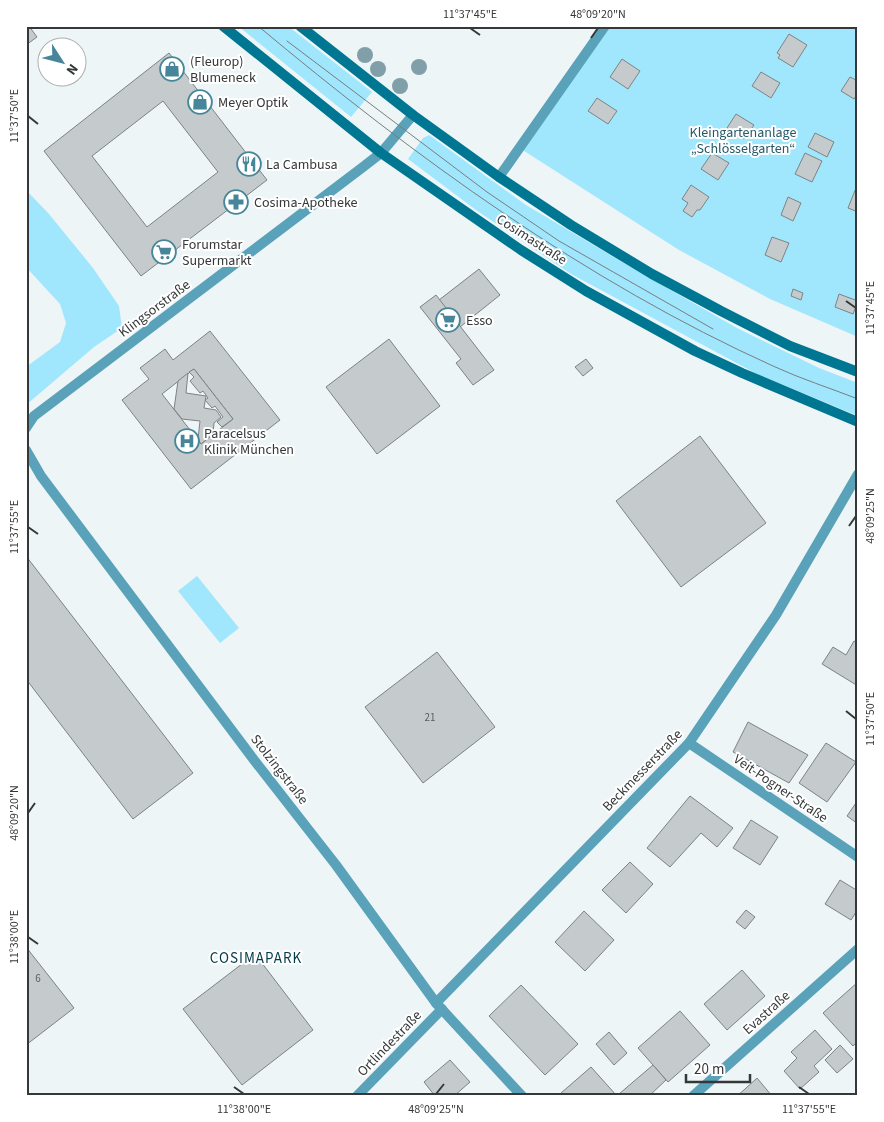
<svg xmlns="http://www.w3.org/2000/svg" width="884" height="1122" viewBox="0 0 884 1122" font-family="'Source Sans 3',sans-serif">
<style>
.green{fill:#a0e7fe}
.building{fill:#c5cbcd;stroke:#7d8385;fill-rule:evenodd}
.lines{fill:none;stroke-linecap:round;stroke-linejoin:round}
.service{stroke:#5aa2b9;stroke-width:10}
.minor{stroke:#5aa2b9;stroke-width:10}
.secondary{stroke:#007792;stroke-width:10}
.tram{stroke:#787d7e;stroke-width:1}
.tree{fill:#809fa8}
.ticks{fill:none;stroke:#353839;stroke-width:2}
.labels{text-anchor:middle;stroke-width:4;stroke-linejoin:round;paint-order:stroke}
.number-label{font-size:11px;fill:#595d5e}
.poi-label{font-size:14px;fill:#353839;stroke:#fff;text-anchor:start}
.park-label{font-size:14px;fill:#265968;stroke:#fff}
.street-label{font-size:14px;fill:#353839;stroke:#fff}
.neighbourhood-label{font-size:15px;letter-spacing:1px;fill:#003b4a;stroke:#fff}
.neatline{fill:none;stroke:#353839;stroke-width:2}
.ticks-label{font-size:12px;text-anchor:middle;fill:#353839}
</style>
<rect width="100%" height="100%" fill="#eef5f7"/>
<g class="green">
<path d="M238,26H288L372,92L351,117Z"/>
<path d="M609,26H858V337L770,299L679,250L521,149Z"/>
<path d="M429,135L526,205L627,265L737,328L819,368L858,383V416L755,373L571,274L476,210L408,159L423,138Z"/>
<path d="M26,190L49,214L93,268L119,306L122,328L94,347L26,405V367L60,342L66,323L60,304L26,267Z"/>
<path d="M197,576L239,628L220,643L178,591Z"/>
</g>
<g class="building">
<path d="M26,26H29L37,37L26,45Z"/>
<path d="M789,34L807,45L793,67L778,58L780,55L777,53Z"/>
<path d="M169,53L267,180L141,276L44,151ZM163,101L218,172L147,227L92,156Z"/>
<path d="M622,59L640,71L628,89L610,77Z"/>
<path d="M761,72L780,83L771,98L752,86Z"/>
<path d="M850,77L858,81V93L854,99L841,91Z"/>
<path d="M597,98L617,111L608,124L588,111Z"/>
<path d="M736,114L754,125L744,139L727,128Z"/>
<path d="M815,133L834,142L827,157L808,147Z"/>
<path d="M712,153L729,163L718,180L701,169Z"/>
<path d="M805,153L822,161L812,182L795,174Z"/>
<path d="M691,185L709,197L700,210H697L692,217L683,211L688,203L682,199Z"/>
<path d="M856,188H858V212L848,208Z"/>
<path d="M788,197L801,203L793,221L781,215Z"/>
<path d="M772,237L789,243L781,262L765,255Z"/>
<path d="M479,269L500,295L460,327L439,300Z"/>
<path d="M793,289L803,293L801,300L791,296Z"/>
<path d="M839,294L858,301L853,314L835,307Z"/>
<path d="M436,295L494,370L473,385L456,363L461,359L420,307Z"/>
<path d="M210,331L280,420L191,489L122,400L149,379L140,368L165,349L173,360ZM194,369L233,419L201,444L162,394Z"/>
<path d="M389,339L440,406L377,454L326,387Z"/>
<path d="M586,359L593,368L583,376L575,367Z"/>
<path d="M194,369L233,419L222,427L217,422L223,417L215,406L212,408L205,400L208,398L203,391L200,393L190,381L194,377L189,372Z"/>
<path d="M188,373L186,393L206,396L204,408L216,410L221,417L214,423L213,434L201,444L198,439L200,421L182,419L174,409L178,381Z"/>
<path d="M700,436L766,523L681,587L616,501Z"/>
<path d="M26,556L193,773L133,819L26,679Z"/>
<path d="M854,641L858,643V686L822,664L833,647L846,655Z"/>
<path d="M437,652L495,727L423,783L365,707Z"/>
<path d="M748,722L808,755L789,783L733,752Z"/>
<path d="M826,743L856,762L827,802L799,783Z"/>
<path d="M690,796L733,828L717,847L701,833L670,867L647,848Z"/>
<path d="M858,800V824L847,816Z"/>
<path d="M751,820L778,837L760,865L733,848Z"/>
<path d="M630,862L653,884L626,913L602,890Z"/>
<path d="M840,880L858,891V909L851,920L825,904Z"/>
<path d="M746,910L755,917L745,929L736,922Z"/>
<path d="M584,911L614,940L585,971L555,942Z"/>
<path d="M26,947L74,1008L26,1045Z"/>
<path d="M255,954L313,1030L242,1085L183,1009Z"/>
<path d="M742,970L765,996L727,1030L704,1004Z"/>
<path d="M858,982V1041L853,1046L823,1013Z"/>
<path d="M521,985L578,1044L545,1075L489,1016Z"/>
<path d="M680,1011L710,1045L668,1082L638,1048Z"/>
<path d="M815,1030L832,1049L814,1066L819,1072L800,1089L784,1071L797,1058L791,1052Z"/>
<path d="M609,1032L627,1053L614,1065L596,1044Z"/>
<path d="M840,1045L853,1059L837,1073L825,1060Z"/>
<path d="M450,1060L470,1082L454,1096H435L424,1082Z"/>
<path d="M653,1065L666,1080L649,1096H621L619,1094Z"/>
<path d="M591,1067L617,1096H564L561,1093Z"/>
<path d="M757,1078L772,1096H737L745,1089Z"/>
</g>
<g class="lines">
<path class="service" d="M499,177L605,26"/>
<g class="minor">
<path d="M26,428L34,416L363,167L381,153L413,115"/>
<path d="M26,450L41,476L254,760L336,865L436,1003L522,1096"/>
<path d="M689,743L858,857"/>
<path d="M436,1003L689,743L776,615L858,474"/>
<path d="M357,1096L442,1009"/>
<path d="M693,1096L858,949"/>
</g>
<g class="secondary">
<path d="M223,26L381,153L521,250L586,291L695,351L742,373L858,422"/>
<path d="M300,26L413,115L499,177L571,225L652,274L721,311L790,346L858,372"/>
</g>
<g class="tram">
<path d="M258,26C416,158 585,281 773,366C801,379 830,388 858,399"/>
<path d="M287,41L487,192L559,241L713,329"/>
</g>
</g>
<g class="tree">
<circle cx="365" cy="55" r="8"/>
<circle cx="419" cy="67" r="8"/>
<circle cx="378" cy="69" r="8"/>
<circle cx="400" cy="86" r="8"/>
</g>
<path class="ticks" d="M470,28L480,35M591,38L598,28M28,116L38,124M846,301L856,308M849,526L856,516M28,527L38,534M846,711L856,719M28,813L35,803M28,937L38,944M234,1087L244,1094M799,1087L809,1094M436,1094L444,1084"/>
<defs>
<g id="shop-ring" transform="scale(1.25)"><circle r="9.5" fill="#fff" stroke="#47869a" stroke-width="1.5"/><path d="M-5-2.5h2.3a2.7 3.5 0 0 1 5.4 0H5L5.5 6h-11ZM-1.5-2.5h3a1.5 2.3 0 0 0-3 0Z" fill="#47869a"/></g>
<g id="restaurant-ring" transform="scale(1.25)"><circle r="9.5" fill="#fff" stroke="#47869a" stroke-width="1.5"/><path d="M-5-6h1v4h1v-4h1v4h1v-4h1v5L-1.5 .5V6h-2V.5L-5-1ZM5-6V6H3V1.5H1.5Q1.5-4 5-6Z" fill="#47869a"/></g>
<g id="pharmacy-ring" transform="scale(1.25)"><circle r="9.5" fill="#fff" stroke="#47869a" stroke-width="1.5"/><path d="M-2-6h4v4h4v4h-4v4h-4v-4h-4v-4h4Z" fill="#47869a"/></g>
<g id="supermarket-ring" transform="scale(1.25)"><circle r="9.5" fill="#fff" stroke="#47869a" stroke-width="1.5"/><path d="M-6-5.5h2.5l.6 2H6L4.5 2H-2.5L-4.4-4H-6ZM-1.5 3.2a1.3 1.3 0 1 0 .1 0ZM3 3.2a1.3 1.3 0 1 0 .1 0Z" fill="#47869a"/></g>
<g id="hospital-ring" transform="scale(1.25)"><circle r="9.5" fill="#fff" stroke="#47869a" stroke-width="1.5"/><path d="M-5-5h3v3.5h4V-5h3V5h-3V1.5h-4V5h-3Z" fill="#47869a"/></g>
</defs>
<g fill-rule="evenodd">
<use href="#shop-ring" x="172" y="69"/>
<use href="#shop-ring" x="200" y="102"/>
<use href="#restaurant-ring" x="249" y="164"/>
<use href="#pharmacy-ring" x="236" y="202"/>
<use href="#supermarket-ring" x="164" y="252"/>
<use href="#supermarket-ring" x="448" y="320"/>
<use href="#hospital-ring" x="187" y="441"/>
</g>
<g class="labels">
<g class="number-label">
<text x="430" y="721">21</text>
<text x="38" y="982">6</text>
</g>
<g class="poi-label">
<text x="190" y="66">(Fleurop)<tspan x="190" dy="16">Blumeneck</tspan></text>
<text x="218" y="107">Meyer Optik</text>
<text x="266" y="169">La Cambusa</text>
<text x="254" y="207">Cosima-Apotheke</text>
<text x="182" y="249">Forumstar<tspan x="182" dy="16">Supermarkt</tspan></text>
<text x="466" y="325">Esso</text>
<text x="204" y="438">Paracelsus<tspan x="204" dy="16">Klinik München</tspan></text>
</g>
<g class="park-label">
<text x="743" y="137">Kleingartenanlage<tspan x="743" dy="16">„Schlösselgarten“</tspan></text>
</g>
<g class="street-label">
<text transform="translate(532 239) rotate(33)" y="5">Cosimastraße</text>
<text transform="translate(154 308) rotate(-37)" y="5">Klingsorstraße</text>
<text transform="translate(280 769) rotate(52)" y="5">Stolzingstraße</text>
<text transform="translate(642 770) rotate(-46)" y="5">Beckmesserstraße</text>
<text transform="translate(781 788) rotate(34)" y="5">Veit-Pogner-Straße</text>
<text transform="translate(766 1012) rotate(-42)" y="5">Evastraße</text>
<text transform="translate(389 1043) rotate(-46)" y="5">Ortlindestraße</text>
</g>
<g class="neighbourhood-label">
<text x="256" y="963">COSIMAPARK</text>
</g>
</g>
<rect width="884" height="1122" fill="none" stroke="#ffffff" stroke-width="55"/>
<g transform="translate(62 62) rotate(126)"><circle r="24" fill="#ffffff" stroke="#aeafb0"/>
<path d="M0-4L9 19L0 12L-9 19Z" fill="#47869a"/>
<text y="-8" font-size="14" font-weight="bold" text-anchor="middle" fill="#353839">N</text>
</g>
<path d="M686 1074v8h64v-8" fill="none" stroke="#353839" stroke-width="2.5"/>
<text x="694" y="1074" font-size="15" fill="#353839" stroke="#ffffff" stroke-width="4" paint-order="stroke">20 m</text>
<rect x="28" y="28" width="828" height="1066" class="neatline"/>
<g class="ticks-label">
<text x="470" y="18">11°37'45"E</text>
<text x="598" y="18">48°09'20"N</text>
<text transform="translate(14 116) rotate(-90)" y="4">11°37'50"E</text>
<text transform="translate(870 308) rotate(-90)" y="4">11°37'45"E</text>
<text transform="translate(870 516) rotate(-90)" y="4">48°09'25"N</text>
<text transform="translate(14 527) rotate(-90)" y="4">11°37'55"E</text>
<text transform="translate(870 719) rotate(-90)" y="4">11°37'50"E</text>
<text transform="translate(14 813) rotate(-90)" y="4">48°09'20"N</text>
<text transform="translate(14 937) rotate(-90)" y="4">11°38'00"E</text>
<text x="244" y="1113">11°38'00"E</text>
<text x="436" y="1113">48°09'25"N</text>
<text x="809" y="1113">11°37'55"E</text>
</g>
</svg>
